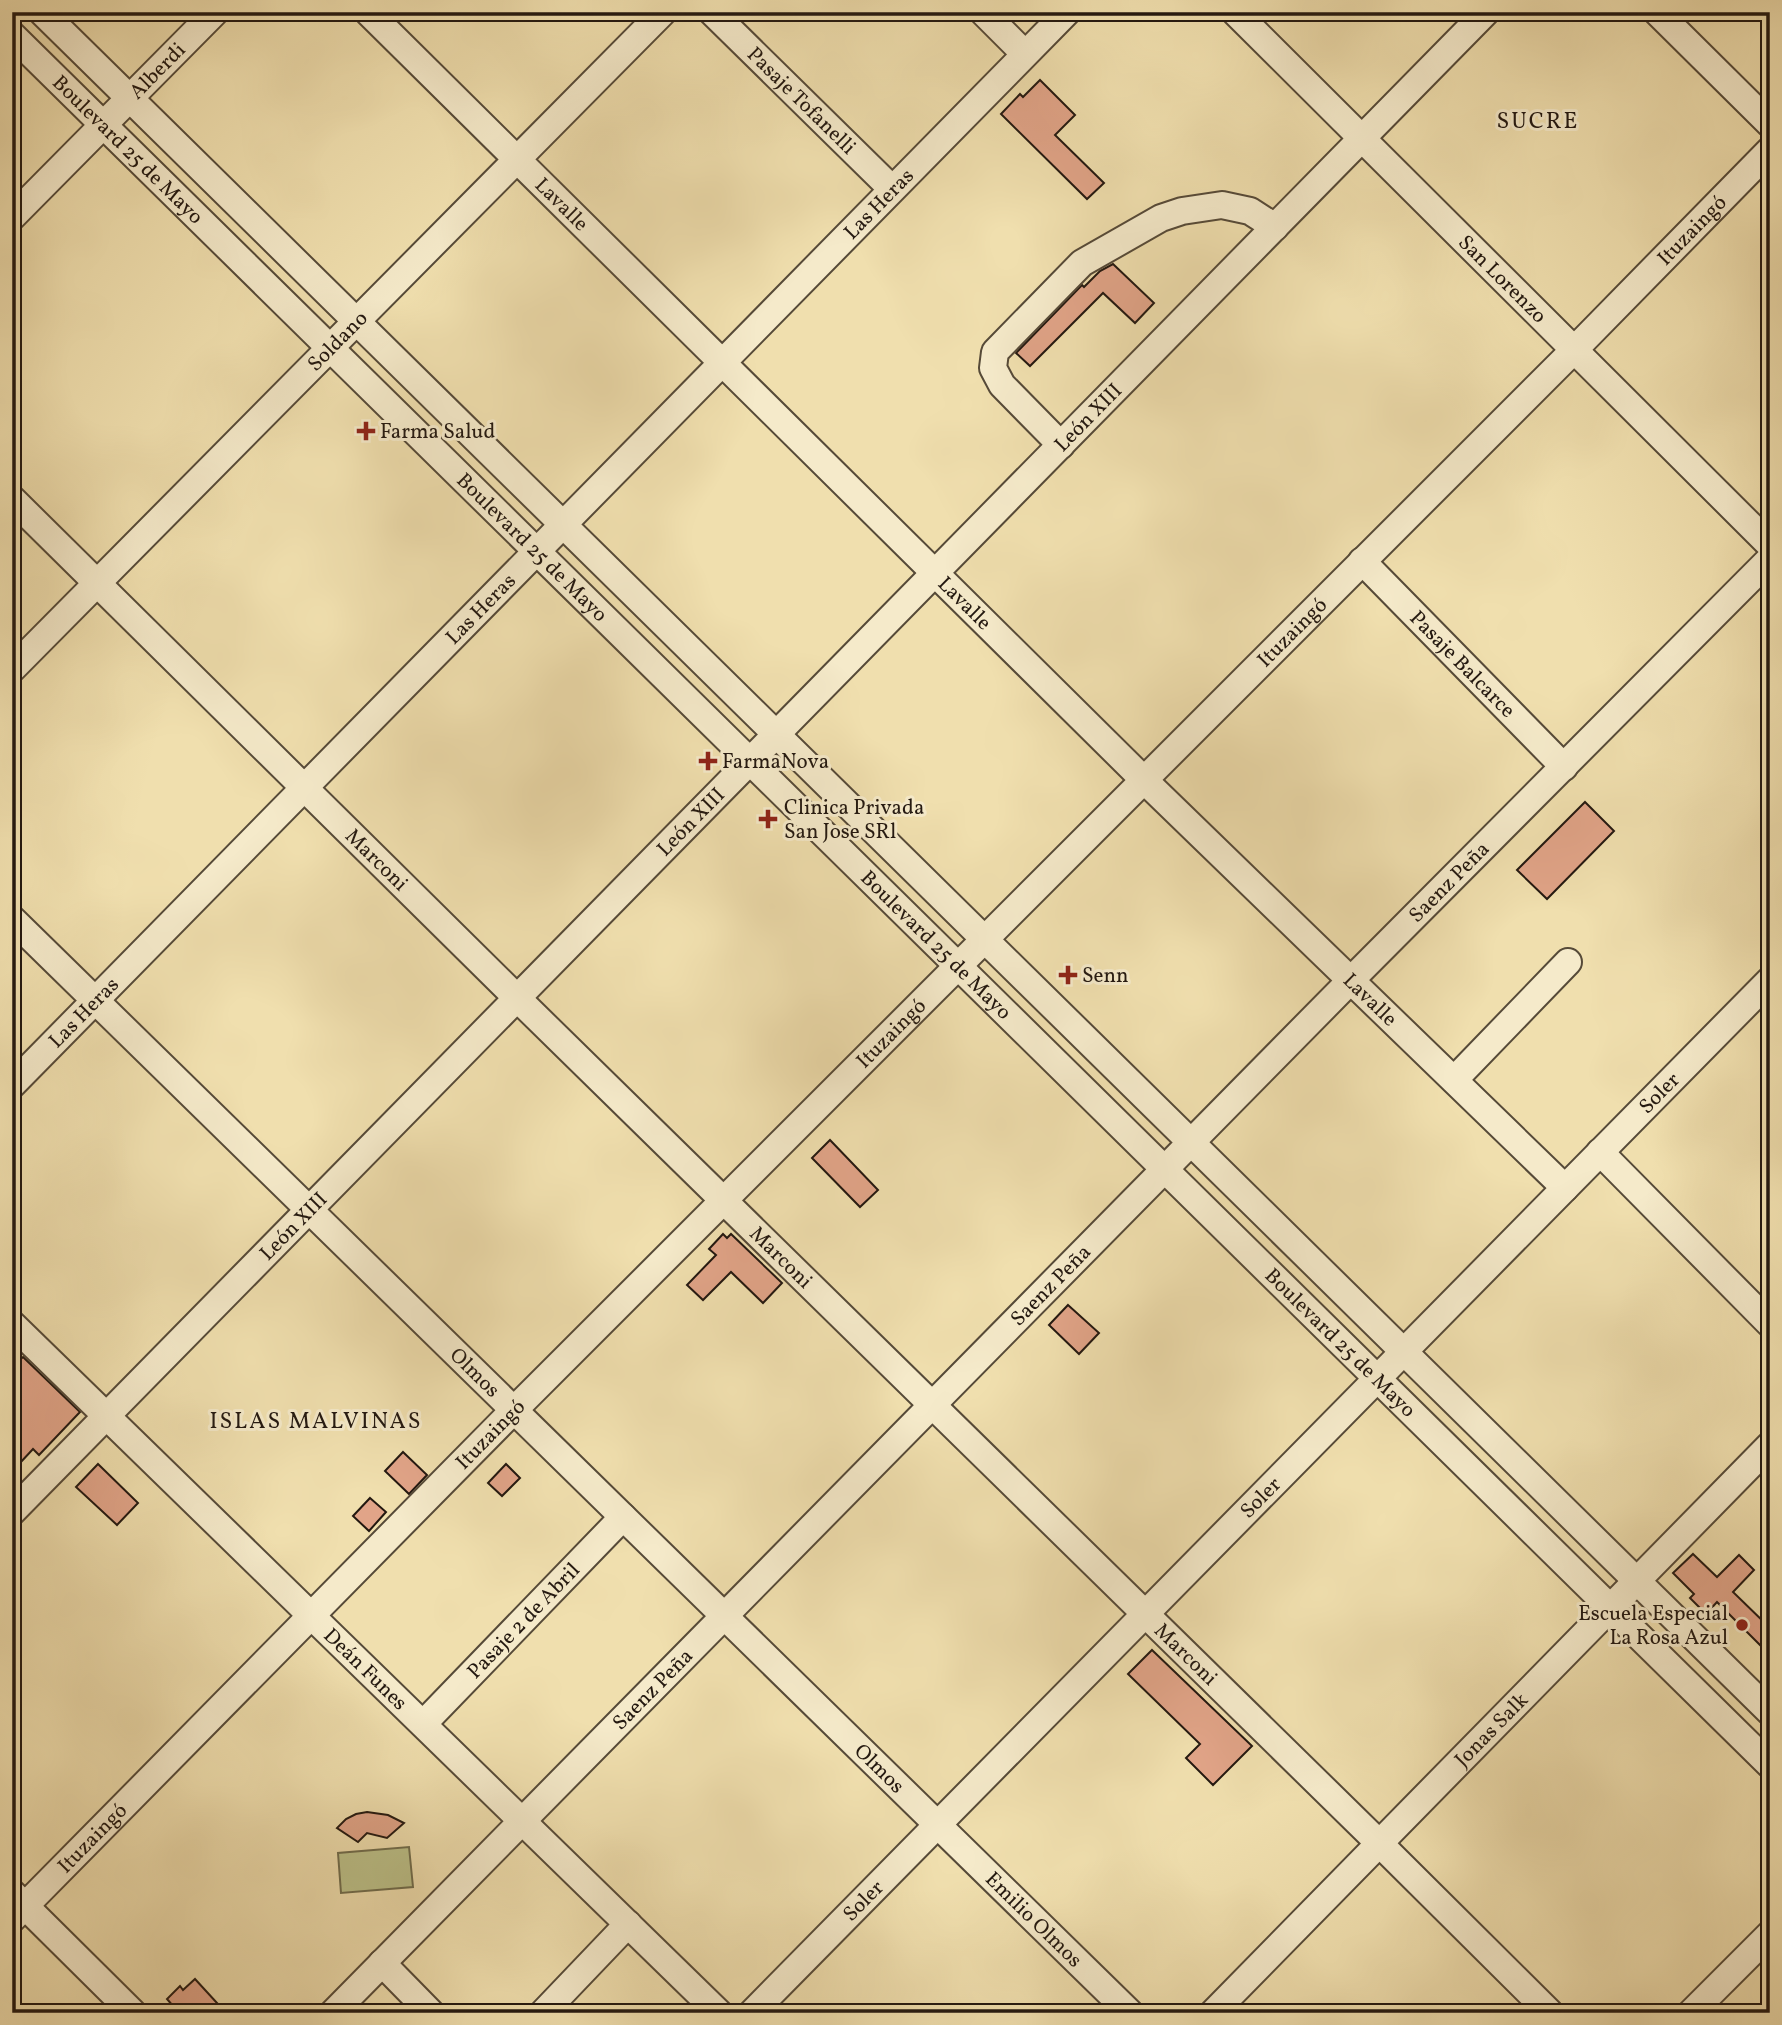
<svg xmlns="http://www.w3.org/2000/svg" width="1782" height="2025" viewBox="0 0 1782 2025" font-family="Vollkorn,serif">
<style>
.green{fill:#bcc189;stroke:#706c4c;stroke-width:2}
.building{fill:#e1a488;stroke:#231810;stroke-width:2}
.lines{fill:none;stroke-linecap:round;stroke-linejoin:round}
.minor-casing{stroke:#564a38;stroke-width:30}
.minor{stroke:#f5eaca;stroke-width:26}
.poi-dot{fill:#8f2418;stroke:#f5eaca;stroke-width:2.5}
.labels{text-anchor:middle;stroke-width:6;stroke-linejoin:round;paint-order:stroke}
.street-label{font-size:21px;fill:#231810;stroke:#f5eaca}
.poi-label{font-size:21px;fill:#231810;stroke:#f5eaca;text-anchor:start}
.neighbourhood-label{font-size:23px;letter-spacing:2px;fill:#231810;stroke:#f5eaca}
</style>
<rect width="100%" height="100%" fill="#f0dfae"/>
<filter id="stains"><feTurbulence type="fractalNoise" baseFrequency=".00286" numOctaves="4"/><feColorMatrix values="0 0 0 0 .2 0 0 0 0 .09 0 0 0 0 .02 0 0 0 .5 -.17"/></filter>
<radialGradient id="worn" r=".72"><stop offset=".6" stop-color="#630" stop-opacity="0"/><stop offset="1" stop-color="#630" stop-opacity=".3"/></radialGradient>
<path class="green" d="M409,1847L413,1887L341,1893L338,1853Z"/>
<g class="building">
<path d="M1040,80L1075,115L1055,135L1104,183L1087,199L1001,114L1020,94L1023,97Z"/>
<path d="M1113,264L1154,303L1135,323L1103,293L1030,366L1016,353L1082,285L1084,287L1100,271Z"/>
<path d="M1585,802L1614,831L1547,899L1517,870Z"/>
<path d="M830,1140L878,1190L860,1207L812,1158Z"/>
<path d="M723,1234L727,1238L731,1234L782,1283L763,1303L731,1272L703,1300L687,1285L716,1255L709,1249Z"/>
<path d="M1068,1305L1099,1333L1079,1354L1049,1325Z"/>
<path d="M23,1357L80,1412L39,1455L33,1449L20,1463L12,1455V1367Z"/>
<path d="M403,1452L427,1475L409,1494L385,1471Z"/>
<path d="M98,1464L138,1503L117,1525L76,1487Z"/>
<path d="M506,1464L520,1478L502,1496L488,1483Z"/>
<path d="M370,1498L386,1512L369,1531L353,1516Z"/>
<path d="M1693,1554L1717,1577L1739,1555L1754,1570L1733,1592L1770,1628V1655L1717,1602L1706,1614L1690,1598L1694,1594L1673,1573Z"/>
<path d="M1152,1650L1252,1746L1213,1785L1186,1758L1200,1744L1128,1674Z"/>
<path d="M367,1812L388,1815L404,1823L387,1838L367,1833L358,1842L337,1828L346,1819L356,1814Z"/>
<path d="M195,1979L217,2003L206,2013H179L167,1999L180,1986L183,1990Z"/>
</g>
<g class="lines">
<g class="minor-casing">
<g id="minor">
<path d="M42,12L1770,1712"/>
<path id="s1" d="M368,12L1144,780L1565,1188"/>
<path id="s2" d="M712,12L892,189"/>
<path d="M983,12L1025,54"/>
<path id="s3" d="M1235,12L1770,545"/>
<path d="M1657,12L1770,124"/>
<path id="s4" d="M12,35L1770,1765"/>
<path id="s5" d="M12,217L215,12"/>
<path d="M1061,445L1002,385L993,368L995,352L1082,263L1161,218L1182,211L1222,205L1250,211L1275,227"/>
<path id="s6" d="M12,499L517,998L1379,1843L1550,2013"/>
<path id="s7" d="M1362,561L1564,767"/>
<path id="s8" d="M12,669L663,12"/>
<path id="s9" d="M12,919L1130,2013"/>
<path d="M1454,1080L1568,962"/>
<path id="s10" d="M12,1085L1067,12"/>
<path d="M1600,1152L1770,1324"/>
<path id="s11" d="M12,1324L719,2013"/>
<path id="s12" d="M12,1512L1486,12"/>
<path id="s13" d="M423,1724L623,1517"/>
<path d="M12,1893L133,2013"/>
<path id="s14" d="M12,1919L514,1410L1574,350L1770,150"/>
<path d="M382,1963L431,2013"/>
<path id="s15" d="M333,2013L1351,980L1770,559"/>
<path d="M543,2013L628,1924"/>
<path id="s16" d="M752,2013L1770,980"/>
<path id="s17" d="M1213,2013L1770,1445"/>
<path d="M1691,2013L1770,1934"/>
</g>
</g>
<use href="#minor" class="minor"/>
</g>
<g class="poi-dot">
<path d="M362.5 420.5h7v7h7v7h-7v7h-7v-7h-7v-7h7z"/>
<path d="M704.5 750.5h7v7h7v7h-7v7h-7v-7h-7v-7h7z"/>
<path d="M764.5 808.5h7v7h7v7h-7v7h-7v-7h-7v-7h7z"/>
<path d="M1064.5 964.5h7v7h7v7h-7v7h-7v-7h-7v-7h7z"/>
<circle cx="1742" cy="1625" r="7"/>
</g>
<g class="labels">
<g class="street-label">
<text dy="7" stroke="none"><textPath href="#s5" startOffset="206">Alberdi</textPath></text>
<text dy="7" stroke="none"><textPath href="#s2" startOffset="126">Pasaje Tofanelli</textPath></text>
<text dy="7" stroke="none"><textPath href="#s4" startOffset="163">Boulevard 25 de Mayo</textPath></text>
<text dy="7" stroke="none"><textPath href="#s1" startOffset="273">Lavalle</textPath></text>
<text dy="7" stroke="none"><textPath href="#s10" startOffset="1236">Las Heras</textPath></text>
<text dy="7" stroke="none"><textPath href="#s14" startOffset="2382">Ituzaingó</textPath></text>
<text dy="7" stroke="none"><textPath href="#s3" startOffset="378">San Lorenzo</textPath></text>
<text dy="7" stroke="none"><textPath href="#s8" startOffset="462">Soldano</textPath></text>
<text dy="7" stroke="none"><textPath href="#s12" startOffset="1535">León XIII</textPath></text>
<text dy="7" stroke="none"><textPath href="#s4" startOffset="730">Boulevard 25 de Mayo</textPath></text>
<text dy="7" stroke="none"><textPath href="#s1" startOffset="840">Lavalle</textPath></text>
<text dy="7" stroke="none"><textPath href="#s10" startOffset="668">Las Heras</textPath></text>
<text dy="7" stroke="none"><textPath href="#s14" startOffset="1815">Ituzaingó</textPath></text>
<text dy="7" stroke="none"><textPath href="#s7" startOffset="144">Pasaje Balcarce</textPath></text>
<text dy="7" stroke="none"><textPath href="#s12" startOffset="968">León XIII</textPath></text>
<text dy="7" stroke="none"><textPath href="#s6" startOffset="513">Marconi</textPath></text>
<text dy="7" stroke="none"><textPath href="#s15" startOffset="1589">Saenz Peña</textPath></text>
<text dy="7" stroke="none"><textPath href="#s4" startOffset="1297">Boulevard 25 de Mayo</textPath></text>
<text dy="7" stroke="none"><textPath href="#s1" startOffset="1407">Lavalle</textPath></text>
<text dy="7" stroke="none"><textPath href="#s10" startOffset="102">Las Heras</textPath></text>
<text dy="7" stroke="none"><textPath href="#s14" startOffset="1248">Ituzaingó</textPath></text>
<text dy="7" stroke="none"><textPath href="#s16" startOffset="1292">Soler</textPath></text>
<text dy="7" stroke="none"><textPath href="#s12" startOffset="401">León XIII</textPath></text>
<text dy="7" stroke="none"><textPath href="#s6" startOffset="1080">Marconi</textPath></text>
<text dy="7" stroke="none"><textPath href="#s15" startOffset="1022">Saenz Peña</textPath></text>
<text dy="7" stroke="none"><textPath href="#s4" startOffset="1864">Boulevard 25 de Mayo</textPath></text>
<text dy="7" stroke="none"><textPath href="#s9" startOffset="648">Olmos</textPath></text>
<text dy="7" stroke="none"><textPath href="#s14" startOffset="681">Ituzaingó</textPath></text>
<text dy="7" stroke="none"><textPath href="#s16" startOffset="724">Soler</textPath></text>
<text dy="7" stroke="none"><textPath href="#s13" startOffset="144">Pasaje 2 de Abril</textPath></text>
<text dy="7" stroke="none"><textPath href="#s6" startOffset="1647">Marconi</textPath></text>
<text dy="7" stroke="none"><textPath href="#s11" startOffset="494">Deán Funes</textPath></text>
<text dy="7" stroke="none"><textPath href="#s15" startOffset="455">Saenz Peña</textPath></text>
<text dy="7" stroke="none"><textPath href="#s17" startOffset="397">Jonas Salk</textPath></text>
<text dy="7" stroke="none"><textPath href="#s9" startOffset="1214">Olmos</textPath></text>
<text dy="7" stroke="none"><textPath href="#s14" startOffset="114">Ituzaingó</textPath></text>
<text dy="7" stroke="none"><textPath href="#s16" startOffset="158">Soler</textPath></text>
<text dy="7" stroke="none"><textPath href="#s9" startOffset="1430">Emilio Olmos</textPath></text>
</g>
<g class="poi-label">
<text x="380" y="438">Farma Salud</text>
<text x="722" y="768">FarmaNova</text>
<text x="784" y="814">Clinica Privada<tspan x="784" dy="24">San Jose SRl</tspan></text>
<text x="1082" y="982">Senn</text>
<text x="1728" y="1620" text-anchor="end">Escuela Especial<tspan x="1728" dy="24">La Rosa Azul</tspan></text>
</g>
<g class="neighbourhood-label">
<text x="1538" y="128">SUCRE</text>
<text x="316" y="1428">ISLAS MALVINAS</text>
</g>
</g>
<rect width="1782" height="2025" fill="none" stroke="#f0dfae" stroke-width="42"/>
<rect x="14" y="14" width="1754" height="1997" fill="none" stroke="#231810" stroke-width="3.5"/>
<rect x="21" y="21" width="1740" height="1983" fill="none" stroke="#231810" stroke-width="2"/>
<rect width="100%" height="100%" filter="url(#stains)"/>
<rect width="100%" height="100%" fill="url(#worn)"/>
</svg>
